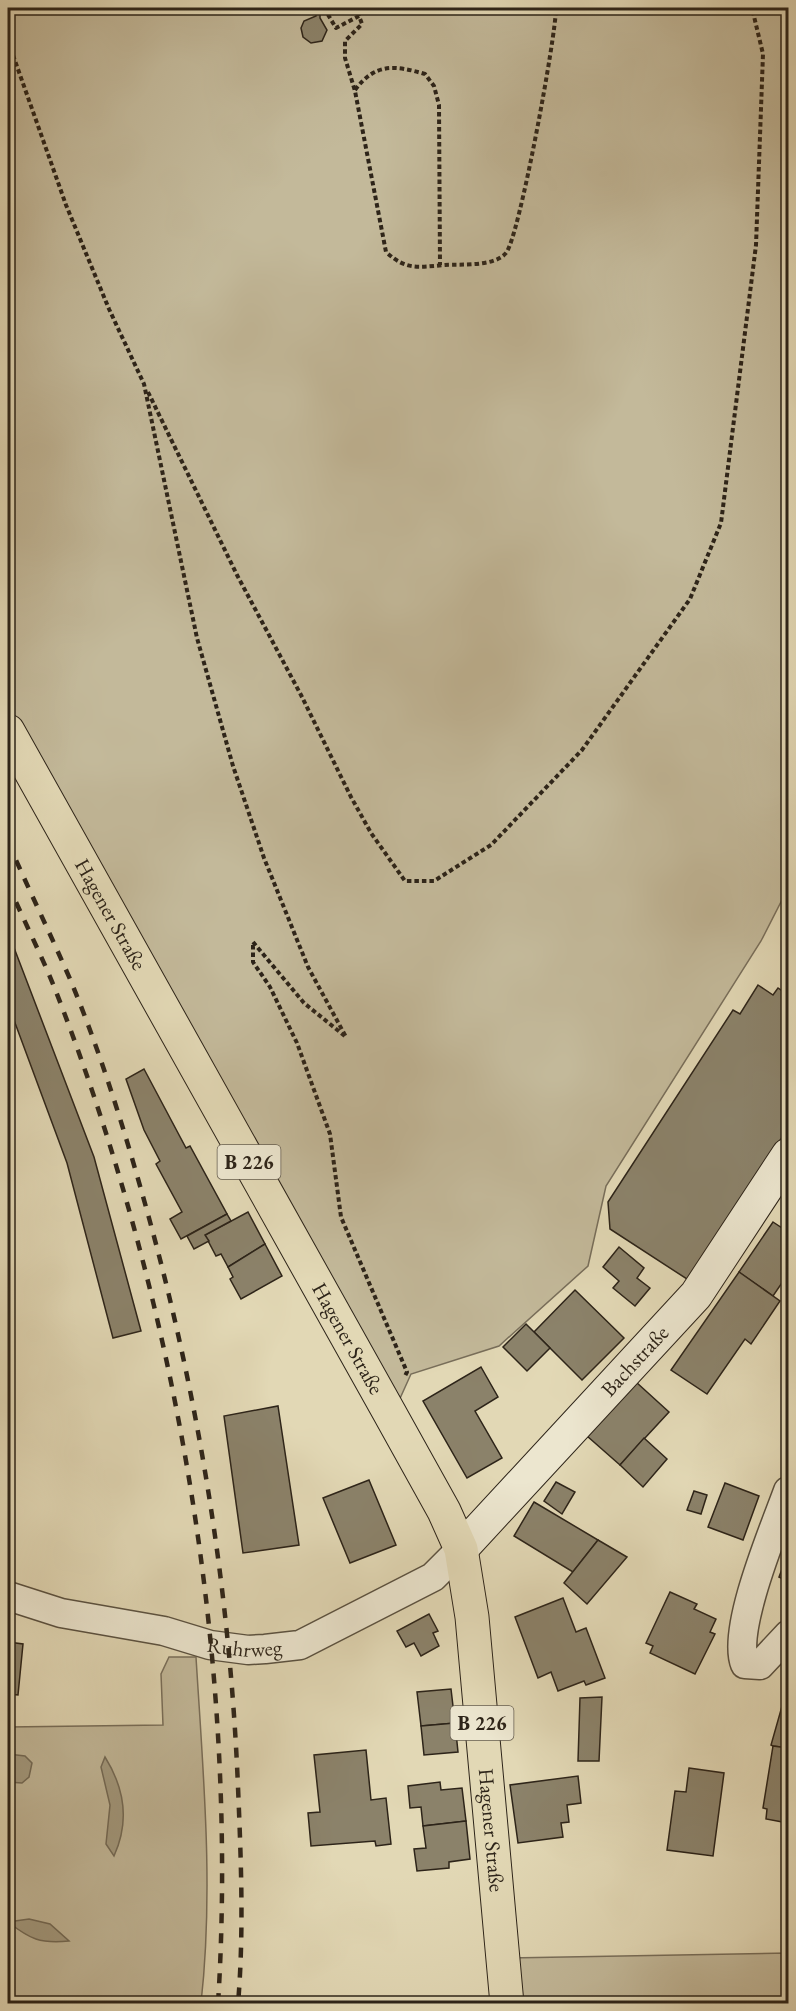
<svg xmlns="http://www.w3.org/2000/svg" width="796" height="2011" viewBox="0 0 796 2011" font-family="'EB Garamond',serif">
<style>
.green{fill:#c3b99a;stroke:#786e5a;stroke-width:1.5}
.water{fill:#a49b80;stroke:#746b57;stroke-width:1.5}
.building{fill:#8b826a;stroke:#2d2419;stroke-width:1.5}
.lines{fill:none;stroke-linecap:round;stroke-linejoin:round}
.street-casing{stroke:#5a5140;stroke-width:31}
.secondary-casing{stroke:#2d2419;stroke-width:35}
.primary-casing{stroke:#2d2419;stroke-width:35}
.path{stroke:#2d2419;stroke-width:4;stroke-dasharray:4.5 3;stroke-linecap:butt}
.street{stroke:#ece6cf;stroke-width:28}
.secondary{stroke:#ece6cf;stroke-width:33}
.primary{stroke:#e2d8b5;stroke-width:33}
.rail{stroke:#2d2419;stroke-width:4.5;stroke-dasharray:10 10;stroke-linecap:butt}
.labels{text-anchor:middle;stroke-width:6;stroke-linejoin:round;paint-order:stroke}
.shield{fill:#ece6cf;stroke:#665e50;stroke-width:1.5}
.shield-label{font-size:20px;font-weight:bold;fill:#2d2419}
.street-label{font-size:21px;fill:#2d2419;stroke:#ece6cf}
</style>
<rect width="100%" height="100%" fill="#e2d8b5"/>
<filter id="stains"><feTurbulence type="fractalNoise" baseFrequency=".00333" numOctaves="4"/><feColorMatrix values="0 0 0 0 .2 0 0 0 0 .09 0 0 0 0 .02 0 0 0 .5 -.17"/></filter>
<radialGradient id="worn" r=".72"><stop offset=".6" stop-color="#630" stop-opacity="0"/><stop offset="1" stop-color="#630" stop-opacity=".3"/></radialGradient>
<g class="green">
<path d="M8,8H788V888L761,941L606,1186L588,1266L499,1346L411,1374L397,1405L8,705Z"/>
<path d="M169,1657H196C203,1772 214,1888 201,2003H8V1727L163,1725L161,1674Z"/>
<path d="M788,1953V2003H507L503,1958Z"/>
</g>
<g class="water">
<path d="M8,1754L25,1756L32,1763L29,1777L22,1783L8,1782Z"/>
<path d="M105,1757C125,1789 130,1821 114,1856L106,1844L110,1805L101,1767Z"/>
<path d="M29,1919L50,1924L69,1941C40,1944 30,1939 8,1922Z"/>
</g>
<g class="building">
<path d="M316,9L320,10V18L327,30L322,41L311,43L303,37L301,28L304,21L316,16Z"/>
<path d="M8,932L94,1157L141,1331L113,1338L67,1163L8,1004Z"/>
<path d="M758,985L773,995L778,988L788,995V1053L783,1061L788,1065V1128L690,1281L610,1229L608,1202L733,1010L740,1014Z"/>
<path d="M144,1069L186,1148L190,1146L227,1214L181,1239L170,1219L182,1212L156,1164L160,1161L144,1130L126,1079Z"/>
<path d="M248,1212L265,1244L228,1267L221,1254L216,1256L205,1235Z"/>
<path d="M227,1214L231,1221L205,1235L209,1241L194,1249L187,1236Z"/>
<path d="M773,1222L788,1232V1274L773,1296L739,1272Z"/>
<path d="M265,1244L282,1276L241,1299L230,1279L233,1277L228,1267Z"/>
<path d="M619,1247L644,1268L637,1278L650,1288L635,1306L613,1288L619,1281L603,1267Z"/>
<path d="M739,1272L780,1301L751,1344L745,1339L707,1394L671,1370Z"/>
<path d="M575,1290L624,1338L582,1380L534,1332Z"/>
<path d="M526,1324L550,1348L527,1371L503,1347Z"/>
<path d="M481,1367L498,1397L475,1411L502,1458L467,1478L423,1401Z"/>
<path d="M636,1382L669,1412L620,1465L587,1436Z"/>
<path d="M278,1406L299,1545L243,1553L224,1416Z"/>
<path d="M644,1438L667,1459L643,1487L620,1465Z"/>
<path d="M369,1480L396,1545L350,1563L323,1498Z"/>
<path d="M556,1482L575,1492L562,1514L544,1501Z"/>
<path d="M725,1483L759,1496L743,1540L708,1527Z"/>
<path d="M694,1491L707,1495L701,1514L687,1510Z"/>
<path d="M534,1502L598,1540L573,1572L514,1536Z"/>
<path d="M598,1540L627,1557L587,1604L564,1583Z"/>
<path d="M788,1553V1581L779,1577Z"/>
<path d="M670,1592L697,1604L694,1609L716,1619L710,1632L715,1634L695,1674L650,1653L653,1646L646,1643Z"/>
<path d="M563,1598L576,1632L586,1628L605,1678L586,1685L584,1681L558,1691L551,1672L538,1678L515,1617Z"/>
<path d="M429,1614L438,1631L433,1633L439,1646L421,1656L414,1643L406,1647L397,1631Z"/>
<path d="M8,1642L23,1644L18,1695L8,1694Z"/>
<path d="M788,1685V1748L773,1746L771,1745Z"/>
<path d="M451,1689L455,1723L421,1726L417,1692Z"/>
<path d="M602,1697L599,1761H578L580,1698Z"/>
<path d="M455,1723L458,1752L424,1755L421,1726Z"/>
<path d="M773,1746L788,1748V1823L766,1819L767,1809L763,1808Z"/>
<path d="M366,1750L371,1800L386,1798L391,1844L376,1846L375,1841L311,1846L308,1813L320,1812L314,1755Z"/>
<path d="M689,1768L724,1773L713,1856L667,1850L675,1791L686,1792Z"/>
<path d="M578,1776L581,1803L567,1805L569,1822L561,1823L563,1837L518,1843L510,1785Z"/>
<path d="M440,1782L441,1790L462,1788L466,1821L423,1826L421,1807L410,1808L408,1786Z"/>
<path d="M466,1821L470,1859L449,1862V1868L417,1871L414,1849L426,1848L423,1826Z"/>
</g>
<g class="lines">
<g class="street-casing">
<g id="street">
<path d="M788,1491C775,1527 731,1630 745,1664L760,1665L788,1635"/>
<path id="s1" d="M8,1596L61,1613L164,1631L210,1645L248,1650L265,1649L300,1645L433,1577L461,1549"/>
</g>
</g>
<g class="secondary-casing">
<g id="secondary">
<path id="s2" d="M461,1549L696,1295L788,1155"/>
</g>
</g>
<g class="primary-casing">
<g id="primary">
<path id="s3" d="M8,731L389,1412L444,1511L461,1549L472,1617L507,2004"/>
</g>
</g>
<g class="path">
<path d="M324,8L336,28L359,16L362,24L345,41V58L355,91L386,252C407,271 418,267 445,265C462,264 494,267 506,253C519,238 556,36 556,8"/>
<path d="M8,41L66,205L109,309L144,384L197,638L233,766L264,858L308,967L346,1037L304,1003L253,942V962L270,987L297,1043L330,1134L341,1217L407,1372L405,1376"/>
<path d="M355,90C375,63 394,65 425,74L434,86L439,105L440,265"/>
<path d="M148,392L237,575L301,695L351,797L371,833L405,881H434L491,845L582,750L690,599L721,523L756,245L763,54L752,8"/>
</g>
<use href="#street" class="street"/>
<use href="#secondary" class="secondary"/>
<use href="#primary" class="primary"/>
<g class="rail">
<path d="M8,842C28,888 50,933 70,979C102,1056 127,1138 149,1218C200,1404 230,1594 238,1787C241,1859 244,1932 238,2004"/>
<path d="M8,884C23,919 41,954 55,989C178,1303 239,1667 218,2004"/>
</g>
</g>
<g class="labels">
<g class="shield">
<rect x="217.5" y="1145" width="63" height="34" rx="4.5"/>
<rect x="450.5" y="1706" width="63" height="34" rx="4.5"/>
</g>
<g class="shield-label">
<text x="249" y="1169">B 226</text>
<text x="482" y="1730">B 226</text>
</g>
<g class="street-label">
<text dy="7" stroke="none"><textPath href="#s3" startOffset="210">Hagener Straße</textPath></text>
<text dy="7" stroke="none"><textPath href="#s3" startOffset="696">Hagener Straße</textPath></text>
<text dy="7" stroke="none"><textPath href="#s2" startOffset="256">Bachstraße</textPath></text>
<text dy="7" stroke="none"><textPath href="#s1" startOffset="243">Ruhrweg</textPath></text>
<text dy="7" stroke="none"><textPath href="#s3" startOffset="1218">Hagener Straße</textPath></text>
</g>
</g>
<rect width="796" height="2011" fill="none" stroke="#e2d8b5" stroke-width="30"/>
<rect x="9" y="9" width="778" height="1993" fill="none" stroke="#2d2419" stroke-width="3"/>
<rect x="15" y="15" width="766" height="1981" fill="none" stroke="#2d2419" stroke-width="1.5"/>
<rect width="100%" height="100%" filter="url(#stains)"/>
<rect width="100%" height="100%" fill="url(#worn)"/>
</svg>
